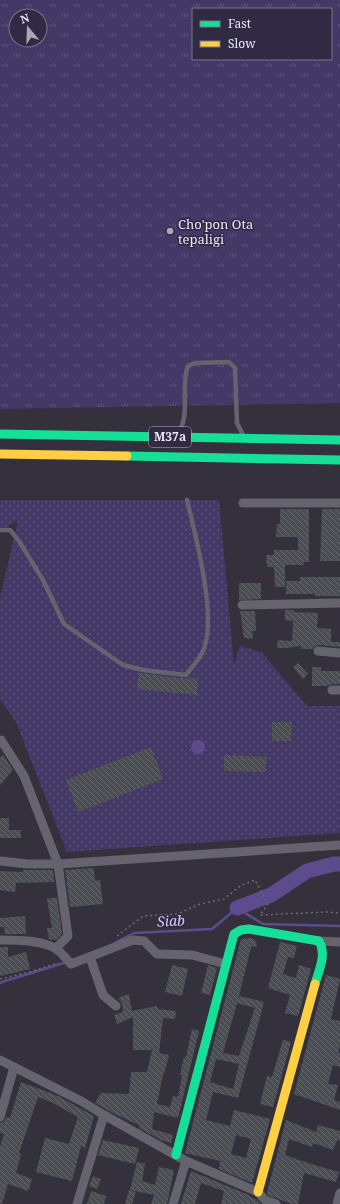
<svg xmlns="http://www.w3.org/2000/svg" width="340" height="1204" viewBox="0 0 340 1204" font-family="'Noto Serif',serif">
<style>
.grass{fill:url(#grass-tufts);fill-rule:evenodd}
.park{fill:url(#park-dots)}
.water{fill:#5c4c8e}
.lines{fill:none;stroke-linecap:round;stroke-linejoin:round}
.stream{stroke:#5c4c8e;stroke-width:2.5}
.river{stroke:#5c4c8e;stroke-width:15}
.building{fill:url(#building-back-hatch);fill-rule:evenodd}
.path{stroke:#6d6b74;stroke-width:1.5;stroke-dasharray:2 3;stroke-linecap:butt}
.lane{stroke:#65636e;stroke-width:4.5}
.street{stroke:#65636e;stroke-width:9}
.fast{stroke:#16e098;stroke-width:9}
.slow{stroke:#ffcf43;stroke-width:9}
.street-bridge{stroke:#65636e;stroke-width:9}
.poi-dot{fill:#aaa8b7;stroke:#302b43;stroke-width:1.5}
.labels{text-anchor:middle;stroke-width:3;stroke-linejoin:round;paint-order:stroke}
.shield{fill:#302b43;stroke:#b2afc2;stroke-width:1}
.shield-label{font-size:12px;font-weight:bold;fill:#eae8f8}
.poi-label{font-size:13px;fill:#eae8f8;stroke:#302b43;text-anchor:start}
.water-label{font-size:14px;font-style:italic;fill:#d4cef7;stroke:#302b43}
</style>
<defs>
<pattern id="grass-tufts" width="24" height="20" patternUnits="userSpaceOnUse"><rect width="24" height="20" fill="#433866"/><path d="M3 7l-1-3M5 7V3M7 7l1-3M15 17l-1-3M17 17v-4M19 17l1-3" fill="none" stroke="#5e557d"/></pattern>
<pattern id="park-dots" width="8" height="8" patternUnits="userSpaceOnUse"><rect width="8" height="8" fill="#433866"/><path d="M2 2h.1M6 6h.1" fill="none" stroke="#5e557d" stroke-width="1.8" stroke-linecap="round"/></pattern>
<pattern id="building-back-hatch" width="6" height="6" patternUnits="userSpaceOnUse"><rect width="6" height="6" fill="#4a4e52"/><path d="M-1 5l2 2M0 0l6 6M5-1l2 2" fill="none" stroke="#64686c"/></pattern>
</defs>
<rect width="100%" height="100%" fill="#34313d"/>
<path class="grass" d="M0,0H340V403L0,409ZM193,9H331V59H193ZM16,16H40V40H16Z"/>
<path class="park" d="M0,500H219L234,665L240,645L262,653L307,706H340V833L67,852L16,722L0,699V598L18,520L0,531Z"/>
<circle class="water" cx="198" cy="747" r="7"/>
<g class="lines">
<g class="stream">
<path d="M116,942L134,933L212,929L237,908L263,924L340,926"/>
<path d="M0,983L5,981L67,962"/>
</g>
<path class="river" d="M237,908L271,895L307,871L334,864H340"/>
</g>
<g class="building">
<path d="M280,509H309V562H304V565H285V587H275L274,567H267L266,555H274V550H298V537H276L277,524H280Z"/>
<path d="M322,509H340V561H320Z"/>
<path d="M300,577H340V596H315V594H286V581H300Z"/>
<path d="M239,583H261V599L239,600Z"/>
<path d="M285,610H294L293,612L318,613L317,628L331,629V642H340V647L319,645L315,646L312,649H301V646L287,648H277L278,640L292,641L293,621L285,620Z"/>
<path d="M240,611H255L256,631H252L253,639L244,638Z"/>
<path d="M298,663L308,674L303,679L293,667Z"/>
<path d="M312,667H321V671H340V684H332L327,686H312Z"/>
<path d="M139,673L186,679L189,678L198,679L197,695L137,689Z"/>
<path d="M272,722H292L291,741H272Z"/>
<path d="M151,747L163,779L78,812L66,780Z"/>
<path d="M3,755L13,770L0,785V758Z"/>
<path d="M224,755L267,757L265,772L224,771Z"/>
<path d="M0,818H9V830H21V838H0Z"/>
<path d="M94,868L95,881L100,880L103,904L70,907L65,870Z"/>
<path d="M23,870H53L54,882L16,883L15,892L0,890V871L23,872Z"/>
<path d="M57,897L62,934L56,940H52L49,939L47,928H52L47,899Z"/>
<path d="M25,916L26,934H5L4,927H0V918Z"/>
<path d="M252,938L256,941L257,946L251,947L239,996L264,1002L262,1010L238,1098L213,1092L206,1120L230,1126L234,1110L270,1119L252,1183L219,1169L220,1161L185,1153L241,939ZM237,1003L255,1008L239,1056L223,1053ZM216,1059L239,1064L233,1089L210,1082ZM236,1135L251,1139L246,1158L231,1154Z"/>
<path d="M280,942L297,946L294,958L288,957L283,974L296,978L299,965L311,969L298,1016L285,1013L290,995L268,988Z"/>
<path d="M0,947H8V957L26,952L30,969L0,976Z"/>
<path d="M172,965L188,969L182,996L165,992Z"/>
<path d="M208,965L217,968L210,995L201,993Z"/>
<path d="M326,975L340,979L331,1019L340,1021V1044L338,1053H340V1067L333,1065L328,1084L338,1085L334,1100L340,1102V1110L294,1094Z"/>
<path d="M129,994L132,1011L157,1006L158,1009L176,1011L175,1019L163,1018L159,1053L169,1055L164,1074H163L157,1104L170,1107L173,1096L178,1097L182,1075H180L184,1057H186L192,1029L199,1031L178,1118L154,1112L152,1129L173,1135L171,1143L161,1140L139,1128V1125L113,1113L95,1103L101,1093L129,1094L131,1072H147L152,1050H133V1017L117,1024L114,1015L123,1012L122,1004L118,998Z"/>
<path d="M283,1040L291,1042L273,1107L260,1104L267,1076L272,1077Z"/>
<path d="M21,1082L58,1096L94,1116L85,1148L81,1146L72,1181L36,1172L45,1138L69,1144L78,1117L51,1102L38,1097L19,1153L21,1154L16,1173L32,1179L28,1191L8,1184L2,1204H0V1147L4,1134L0,1133V1123L4,1122L6,1117L10,1118Z"/>
<path d="M286,1120L316,1132L318,1125L340,1131V1141L337,1140L333,1150L313,1143L312,1147L289,1139L285,1155L308,1163L339,1172L336,1182L304,1173L298,1204H292L268,1195L267,1193Z"/>
<path d="M103,1140L139,1148L135,1164L98,1155Z"/>
<path d="M137,1162L145,1164L142,1181L155,1185L159,1167L174,1170L167,1204H151L154,1195L130,1190Z"/>
<path d="M191,1171L249,1195V1196L257,1200L261,1204H221L224,1191L201,1183L195,1204H181Z"/>
<path d="M93,1176L101,1179L97,1189L89,1186Z"/>
<path d="M129,1190L136,1192L132,1204H125Z"/>
<path d="M91,1191L106,1196L104,1204H87Z"/>
</g>
<g class="lines">
<g class="path">
<path d="M117,936L143,916L177,914L200,904L224,899L240,886L255,880L268,904L260,915L327,912L340,913"/>
<path d="M0,979L29,972L58,963"/>
</g>
<g class="lane">
<path d="M178,432C191,417 180,385 188,366L195,363L229,362L235,368L237,423L243,435"/>
<path d="M0,530H10L19,541L43,580L64,624L123,665L143,670L186,675C191,668 198,661 202,653C219,622 195,534 187,500"/>
</g>
<g class="street">
<path d="M243,503H340"/>
<path d="M242,605L340,603"/>
<path d="M318,651L340,653"/>
<path d="M332,690H340"/>
<path d="M0,741L1,740L24,776L58,864L340,845"/>
<path d="M0,861L28,864H58L68,936L56,948"/>
<path d="M0,940C16,940 48,940 60,952"/>
<path d="M319,941L340,942"/>
<path d="M90,957L103,995L116,1006"/>
<path d="M71,964L133,940L144,941L157,954L192,955L226,964"/>
<path d="M0,1060L14,1067"/>
<path d="M0,1117L14,1067L81,1101L104,1115L186,1161L258,1192L265,1200L276,1204"/>
<path d="M77,1204L104,1115"/>
<path d="M173,1204L186,1161"/>
<path d="M337,1204L340,1193"/>
</g>
<g class="fast">
<path d="M0,434L340,440"/>
<path d="M127,456L340,460"/>
<path d="M176,1155L234,934L241,930L249,929L319,941C327,954 319,970 315,984"/>
</g>
<g class="slow">
<path d="M0,454L127,456"/>
<path d="M258,1192L315,984"/>
</g>
<path class="street-bridge" d="M63,955L71,964"/>
</g>
<circle class="poi-dot" cx="170" cy="231" r="4"/>
<g class="labels">
<rect class="shield" x="149" y="427" width="42" height="20" rx="3"/>
<g class="shield-label">
<text x="170" y="441">M37a</text>
</g>
<g class="poi-label">
<text x="178" y="229">Cho'pon Ota<tspan x="178" dy="15">tepaligi</tspan></text>
</g>
<g class="water-label">
<text transform="translate(171 921) rotate(-3)" y="5">Siab</text>
</g>
</g>
<rect x="192" y="8" width="140" height="52" fill="#302b43" stroke="#7a778b"/>
<rect x="200" y="21" width="20" height="6" fill="#16e098" stroke="#7a778b"/>
<text x="228" y="28" font-size="12" fill="#eae8f8">Fast</text>
<rect x="200" y="41" width="20" height="6" fill="#ffcf43" stroke="#7a778b"/>
<text x="228" y="48" font-size="12" fill="#eae8f8">Slow</text>
<g transform="translate(28 28) rotate(341)"><circle r="19" fill="#302b43" stroke="#7a778b"/>
<path d="M0-3L7 15L0 10L-7 15Z" fill="#aaa8b7"/>
<text y="-6" font-size="11" font-weight="bold" text-anchor="middle" fill="#eae8f8">N</text>
</g>
</svg>
